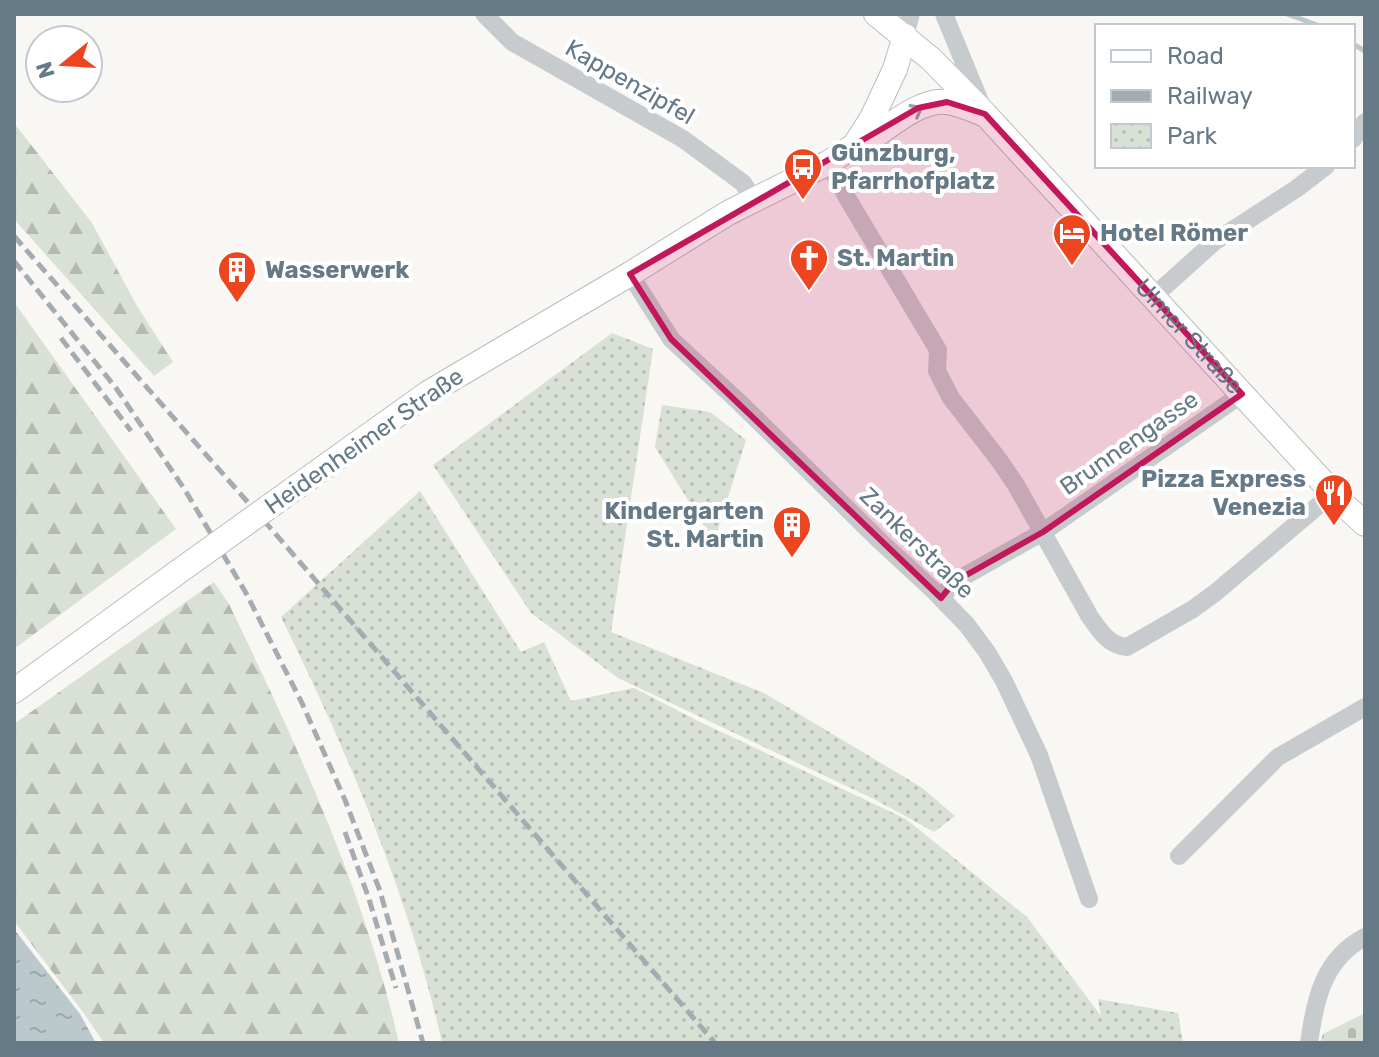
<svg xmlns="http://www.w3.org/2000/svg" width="1379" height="1057" viewBox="0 0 1379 1057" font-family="Rubik,sans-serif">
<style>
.forest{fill:url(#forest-firs)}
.cemetery{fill:url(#cemetery-stones)}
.park{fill:url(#park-dots)}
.water{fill:url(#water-ripples)}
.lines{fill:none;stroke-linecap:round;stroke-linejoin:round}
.stream{stroke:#bcc9cc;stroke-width:5}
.secondary-casing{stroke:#b7bdc1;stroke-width:26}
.street{stroke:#c7cbce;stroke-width:18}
.secondary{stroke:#fff;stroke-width:24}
.rail{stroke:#a5acb1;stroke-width:5;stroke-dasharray:12 6;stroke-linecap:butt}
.secondary-bridge-casing{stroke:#b7bdc1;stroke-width:26;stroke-linecap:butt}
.secondary-bridge{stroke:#fff;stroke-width:24}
.oneway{stroke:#93a1ab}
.marked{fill:#c2185b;fill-opacity:0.2;stroke:#c2185b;stroke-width:6;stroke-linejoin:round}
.labels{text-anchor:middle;stroke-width:8;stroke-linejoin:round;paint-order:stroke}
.street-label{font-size:24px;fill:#657987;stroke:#fff}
.poi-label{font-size:24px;font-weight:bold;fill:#657987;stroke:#fff;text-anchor:start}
</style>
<defs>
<pattern id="forest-firs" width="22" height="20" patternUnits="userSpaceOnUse" patternTransform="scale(2)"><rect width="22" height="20" fill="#d9e0d5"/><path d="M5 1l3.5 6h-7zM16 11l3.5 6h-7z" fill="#b4bab2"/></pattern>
<pattern id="cemetery-stones" width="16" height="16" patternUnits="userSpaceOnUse" patternTransform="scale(2)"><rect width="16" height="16" fill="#d9e0d5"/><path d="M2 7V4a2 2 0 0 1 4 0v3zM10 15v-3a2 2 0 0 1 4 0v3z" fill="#b4bab2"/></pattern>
<pattern id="park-dots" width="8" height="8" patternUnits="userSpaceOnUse" patternTransform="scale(2)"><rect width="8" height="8" fill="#d9e0d5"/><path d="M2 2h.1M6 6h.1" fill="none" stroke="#b4bab2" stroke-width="1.8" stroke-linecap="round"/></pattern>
<pattern id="water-ripples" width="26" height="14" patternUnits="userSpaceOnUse" patternTransform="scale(2)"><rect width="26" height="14" fill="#bcc9cc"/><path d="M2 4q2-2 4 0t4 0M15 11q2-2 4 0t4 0" fill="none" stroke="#9ca8ab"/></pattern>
</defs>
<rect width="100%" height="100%" fill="#f8f7f4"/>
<g class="forest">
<path d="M14,123L92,223L137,306L173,362L154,376L14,219Z"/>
<path d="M14,302L176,529L14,649Z"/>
<path d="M214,582L229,604C297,746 364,889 399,1043H104L85,1015L14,921V724Z"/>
</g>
<path class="cemetery" d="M1365,1013V1043H1320L1323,1034Z"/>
<g class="park">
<path d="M612,333L653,349L611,632L764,693L921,787L955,816L934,832L876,800L618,678L531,613L433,465Z"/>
<path d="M662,405L710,412L746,440L714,542L655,447Z"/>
<path d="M420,491L521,652L544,642L571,701L634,688L698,721L906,819L1027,917L1101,1016L1098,999L1178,1013L1183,1043H442C409,895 348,753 281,617Z"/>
</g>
<path class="water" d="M14,929L80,1014L96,1043H14Z"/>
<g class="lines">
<g class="stream">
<path d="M1287,14L1320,26"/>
<path d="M1353,44L1365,51"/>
</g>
<g class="secondary-casing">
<g id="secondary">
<path id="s1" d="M876,14L931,59L985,114L1343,504L1365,524"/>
<path d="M857,145L866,142C888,128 919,99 946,102C958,103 971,109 983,114"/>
<path d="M330,463L428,393L630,274L728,213L828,163L855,145L872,118L895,69L905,36"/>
<path d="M14,691L178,572"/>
</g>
</g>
<g class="street">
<path d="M484,14L512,42L683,139L743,183L753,199"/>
<path d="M944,14L981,104"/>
<path d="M905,36L911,14"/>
<path d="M1353,139L1365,122"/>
<path d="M828,163L849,201L938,350L937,371L951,398L999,460L1016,485L1090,617C1100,631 1108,645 1127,647L1193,609L1215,593L1333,493"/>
<path d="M630,274L671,339L740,403L880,541L933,590L967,625L987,652L1004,681L1039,755L1089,899"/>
<path d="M1153,297L1214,242L1296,189L1326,166"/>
<path d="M941,598L954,582L1043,532L1242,394"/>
<path d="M1179,856L1278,757L1365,707"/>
<path d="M1309,1043C1315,1000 1323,959 1365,937"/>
</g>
<use href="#secondary" class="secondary"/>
<g class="rail">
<path d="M14,236L273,531L715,1043"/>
<path d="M14,261L116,388L185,490L246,593L302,703L345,800L380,891L423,1043"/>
<path d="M61,338L131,431"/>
<path d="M345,832L368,896L396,988"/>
</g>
<g class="secondary-bridge-casing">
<path id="secondary-bridge" d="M178,572L330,463"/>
</g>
<use href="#secondary-bridge" class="secondary-bridge"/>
</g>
<defs><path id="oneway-chevron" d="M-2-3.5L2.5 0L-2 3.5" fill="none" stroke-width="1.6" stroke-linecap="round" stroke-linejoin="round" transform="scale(2)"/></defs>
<use class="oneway" href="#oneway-chevron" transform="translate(917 110) rotate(-28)"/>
<path class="marked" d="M947,102L985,114L1242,394L1043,532L954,582L941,598L671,339L630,274L918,108Z"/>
<defs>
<g id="bus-pin" transform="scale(2)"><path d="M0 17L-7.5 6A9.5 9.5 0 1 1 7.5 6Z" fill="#ec451f" stroke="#fff"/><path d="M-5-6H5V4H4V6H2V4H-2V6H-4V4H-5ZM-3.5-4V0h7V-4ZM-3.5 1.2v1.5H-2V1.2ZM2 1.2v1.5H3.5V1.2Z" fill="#fff"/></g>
<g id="hotel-pin" transform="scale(2)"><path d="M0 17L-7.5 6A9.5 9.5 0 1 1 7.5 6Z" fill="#ec451f" stroke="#fff"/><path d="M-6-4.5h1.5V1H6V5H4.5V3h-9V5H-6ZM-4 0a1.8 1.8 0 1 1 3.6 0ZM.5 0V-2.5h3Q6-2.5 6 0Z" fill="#fff"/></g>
<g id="church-pin" transform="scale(2)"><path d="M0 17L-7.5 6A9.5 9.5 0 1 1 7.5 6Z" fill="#ec451f" stroke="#fff"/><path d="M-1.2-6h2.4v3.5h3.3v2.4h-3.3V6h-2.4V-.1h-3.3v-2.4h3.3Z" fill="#fff"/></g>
<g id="building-pin" transform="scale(2)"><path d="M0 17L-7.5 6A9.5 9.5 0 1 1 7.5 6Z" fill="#ec451f" stroke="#fff"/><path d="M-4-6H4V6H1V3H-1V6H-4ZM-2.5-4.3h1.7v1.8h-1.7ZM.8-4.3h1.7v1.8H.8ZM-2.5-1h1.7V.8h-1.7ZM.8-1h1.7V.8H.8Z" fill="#fff"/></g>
<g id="restaurant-pin" transform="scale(2)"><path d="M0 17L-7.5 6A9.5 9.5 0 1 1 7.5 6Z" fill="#ec451f" stroke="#fff"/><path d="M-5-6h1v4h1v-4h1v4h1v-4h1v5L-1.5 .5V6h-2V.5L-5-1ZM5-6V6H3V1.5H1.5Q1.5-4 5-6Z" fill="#fff"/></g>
</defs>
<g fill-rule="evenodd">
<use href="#bus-pin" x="803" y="167"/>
<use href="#hotel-pin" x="1072" y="233"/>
<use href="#church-pin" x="809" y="258"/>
<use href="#building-pin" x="237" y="270"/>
<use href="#restaurant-pin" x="1334" y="493"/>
<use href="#building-pin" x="792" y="525"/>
</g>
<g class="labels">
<g class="street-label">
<text transform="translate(630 82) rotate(30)" y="8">Kappenzipfel</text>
<text dy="8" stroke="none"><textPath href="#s1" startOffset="450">Ulmer Straße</textPath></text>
<text transform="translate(364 441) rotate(-35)" y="8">Heidenheimer Straße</text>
<text transform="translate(1129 443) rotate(-35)" y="8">Brunnengasse</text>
<text transform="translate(917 543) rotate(44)" y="8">Zankerstraße</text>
</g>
<g class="poi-label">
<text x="831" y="161">Günzburg,<tspan x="831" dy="28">Pfarrhofplatz</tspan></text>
<text x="1100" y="241">Hotel Römer</text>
<text x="837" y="266">St. Martin</text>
<text x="265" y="278">Wasserwerk</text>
<text x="1306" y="487" text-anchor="end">Pizza Express<tspan x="1306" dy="28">Venezia</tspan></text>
<text x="764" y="519" text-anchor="end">Kindergarten<tspan x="764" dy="28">St. Martin</tspan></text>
</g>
</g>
<rect width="1379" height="1057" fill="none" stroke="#657987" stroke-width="32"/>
<rect x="1095" y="24" width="260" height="144" fill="#ffffff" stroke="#c1c9cf" stroke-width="2"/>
<rect x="1111" y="50" width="40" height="12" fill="#ffffff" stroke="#c1c9cf" stroke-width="2"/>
<text x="1167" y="64" font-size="24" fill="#657987">Road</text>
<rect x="1111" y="90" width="40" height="12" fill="#a5acb1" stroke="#c1c9cf" stroke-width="2"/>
<text x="1167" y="104" font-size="24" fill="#657987">Railway</text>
<rect x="1111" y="124" width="40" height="24" fill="url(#park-dots)" stroke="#c1c9cf" stroke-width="2"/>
<text x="1167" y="144" font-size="24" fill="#657987">Park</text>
<g transform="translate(64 64) rotate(252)"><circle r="38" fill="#ffffff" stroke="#c1c9cf" stroke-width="2"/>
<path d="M0-6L14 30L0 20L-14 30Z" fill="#ec451f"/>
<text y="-12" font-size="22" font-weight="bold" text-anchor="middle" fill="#657987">N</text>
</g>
</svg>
